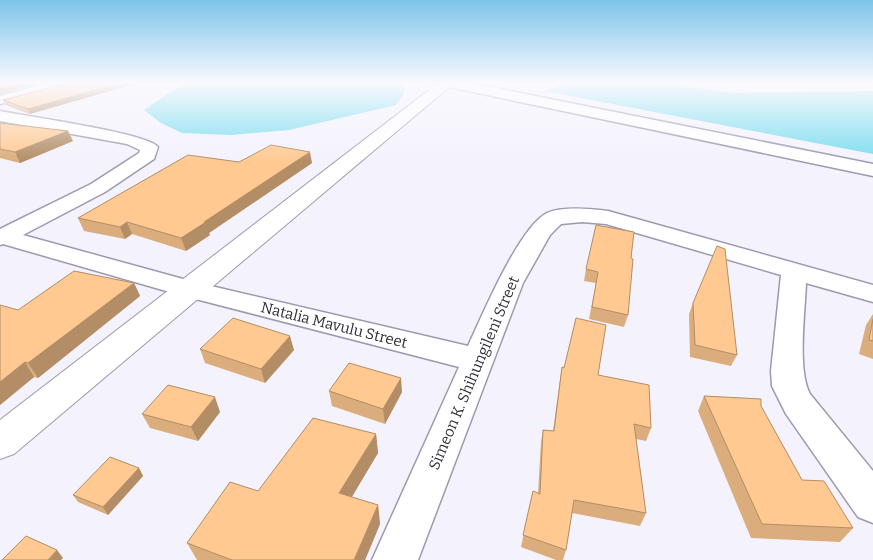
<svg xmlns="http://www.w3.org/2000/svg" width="873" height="560" viewBox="0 0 873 560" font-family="Bitter,serif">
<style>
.water{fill:#7cddee}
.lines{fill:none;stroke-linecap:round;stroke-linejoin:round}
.minor-casing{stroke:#9e99af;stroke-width:3}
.tertiary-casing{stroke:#9e99af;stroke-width:2}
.minor{fill:#fff;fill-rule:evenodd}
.tertiary{fill:#fff;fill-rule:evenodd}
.wall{fill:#dbad7d}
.shaded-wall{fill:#b28d66}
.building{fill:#ffc991;stroke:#b28d66}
.labels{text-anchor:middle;stroke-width:5;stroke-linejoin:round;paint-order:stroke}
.street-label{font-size:15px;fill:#2f2d36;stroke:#fff}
</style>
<rect width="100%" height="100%" fill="#f4f2fc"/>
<g class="water">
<path d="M188,83H405V84L403,95L396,105L289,130L231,135L182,133L161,123L144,110L175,89Z"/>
<path d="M566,83H661L734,93L873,91V154L545,91Z"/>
</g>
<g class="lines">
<g class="minor-casing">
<g id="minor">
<path d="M48,83H71L70,86L0,104V96Z"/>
<path d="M443,83H471L873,164V176L449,87Z"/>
<path d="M0,111C24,116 148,133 158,147L154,159L105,192L23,235L194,282L468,346C482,316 519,227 547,213C563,206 591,209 608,211L873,285V302L806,283C805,312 797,370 810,394L873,471V523L858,517L786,414L772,386L771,371L781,275L606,224L582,222L561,224L550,235L523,283L418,560H372L459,367L180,295L3,244L0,245V229L91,184L139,153L140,150L127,144L0,121Z"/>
</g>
</g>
<g class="tertiary-casing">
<path id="tertiary" d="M438,83H454L14,454L0,459V420Z"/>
</g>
<use href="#minor" class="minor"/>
<use href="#tertiary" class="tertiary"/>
</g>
<g class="wall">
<path d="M68,83L30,114L5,105L3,100Z"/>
<path d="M0,123L73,141L20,163L0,158Z"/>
<path d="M239,162L312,163L209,233L210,235L186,251L132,234L125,239L84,231L78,218Z"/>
<path d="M631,258L628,315L624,327L589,319L596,283L584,281L586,269Z"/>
<path d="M134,283L140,296L38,378L34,377L0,405L18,310Z"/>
<path d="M693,303L737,355L731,366L690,357L689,314Z"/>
<path d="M873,314V359L859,354L866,325Z"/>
<path d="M200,349L294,350L265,383L205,363Z"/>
<path d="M562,367L598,375L651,428L646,441L636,439L646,513L640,526L572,513L566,550L563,560H556L521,547L533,491L538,493L541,442L543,430L553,431L560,380Z"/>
<path d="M329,391L402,392L385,424L332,406Z"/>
<path d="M704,396L761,406L802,480L853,528L840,542L751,538L698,411Z"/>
<path d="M220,412L198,441L150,428L142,414Z"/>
<path d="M376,434L378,453L351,497L378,505L380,524L365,560H197L187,543L258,491Z"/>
<path d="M139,468L143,476L108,515L78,502L73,495Z"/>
</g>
<g class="shaded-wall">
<path d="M21,83H39L0,94V89Z"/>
<path d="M120,83H138L30,114L28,109Z"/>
<path d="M68,131L73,141L20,163L15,152Z"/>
<path d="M310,152L312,163L209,233L210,235L186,251L181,238L204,222Z"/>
<path d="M127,222L132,234L125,239L120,227Z"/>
<path d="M134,283L140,296L38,378L28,363Z"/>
<path d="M290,336L294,350L265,383L261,369Z"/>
<path d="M25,362L34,377L0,405V382Z"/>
<path d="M401,378L402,392L385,424L383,409Z"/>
<path d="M215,397L220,412L198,441L191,427Z"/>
<path d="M376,434L378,453L343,512L339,493Z"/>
<path d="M139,468L143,476L108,515L103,507Z"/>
<path d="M378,505L380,524L365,560H354Z"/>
<path d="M57,550L63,558L61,560H48Z"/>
</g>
<g class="building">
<path d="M0,83H21L0,89Z"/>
<path d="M68,83H120L28,109L3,100Z"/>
<path d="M0,123L68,131L15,152L0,149Z"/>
<path d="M271,145L310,152L204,222H206L181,238L127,222L120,227L78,218L188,155L239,162Z"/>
<path d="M596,225L634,232L631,258L633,259L628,315L592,307L598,272L586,269Z"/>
<path d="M717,246L725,249L737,355L695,345L693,303Z"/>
<path d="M74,271L134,283L28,363L25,362L0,382V305L18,310Z"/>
<path d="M233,318L290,336L261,369L200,349Z"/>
<path d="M576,318L606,325L598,375L649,385L651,428L634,424L646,513L574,500L566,550L523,535L533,491L540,494L543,430L554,431L562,367L564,368Z"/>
<path d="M873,319V341L869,340Z"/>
<path d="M349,363L401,378L383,409L329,391Z"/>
<path d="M168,385L215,397L191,427L142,414Z"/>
<path d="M704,396L761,399V406L802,480L824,481L853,528L762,524Z"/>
<path d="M313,418L376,434L339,493L378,505L354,560H232L187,543L230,482L258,491Z"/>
<path d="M110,457L139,468L103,507L73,495Z"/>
<path d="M26,536L57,550L48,560H2Z"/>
</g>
<linearGradient id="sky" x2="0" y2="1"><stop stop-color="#7dc4ea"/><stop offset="0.51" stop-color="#faf9fe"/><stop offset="1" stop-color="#faf9fe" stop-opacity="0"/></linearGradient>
<rect width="873" height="162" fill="url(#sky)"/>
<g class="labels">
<g class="street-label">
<text transform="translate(334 325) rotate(14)" y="5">Natalia Mavulu Street</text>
<text transform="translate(474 373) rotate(-67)" y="5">Simeon K. Shihungileni Street</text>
</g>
</g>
</svg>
